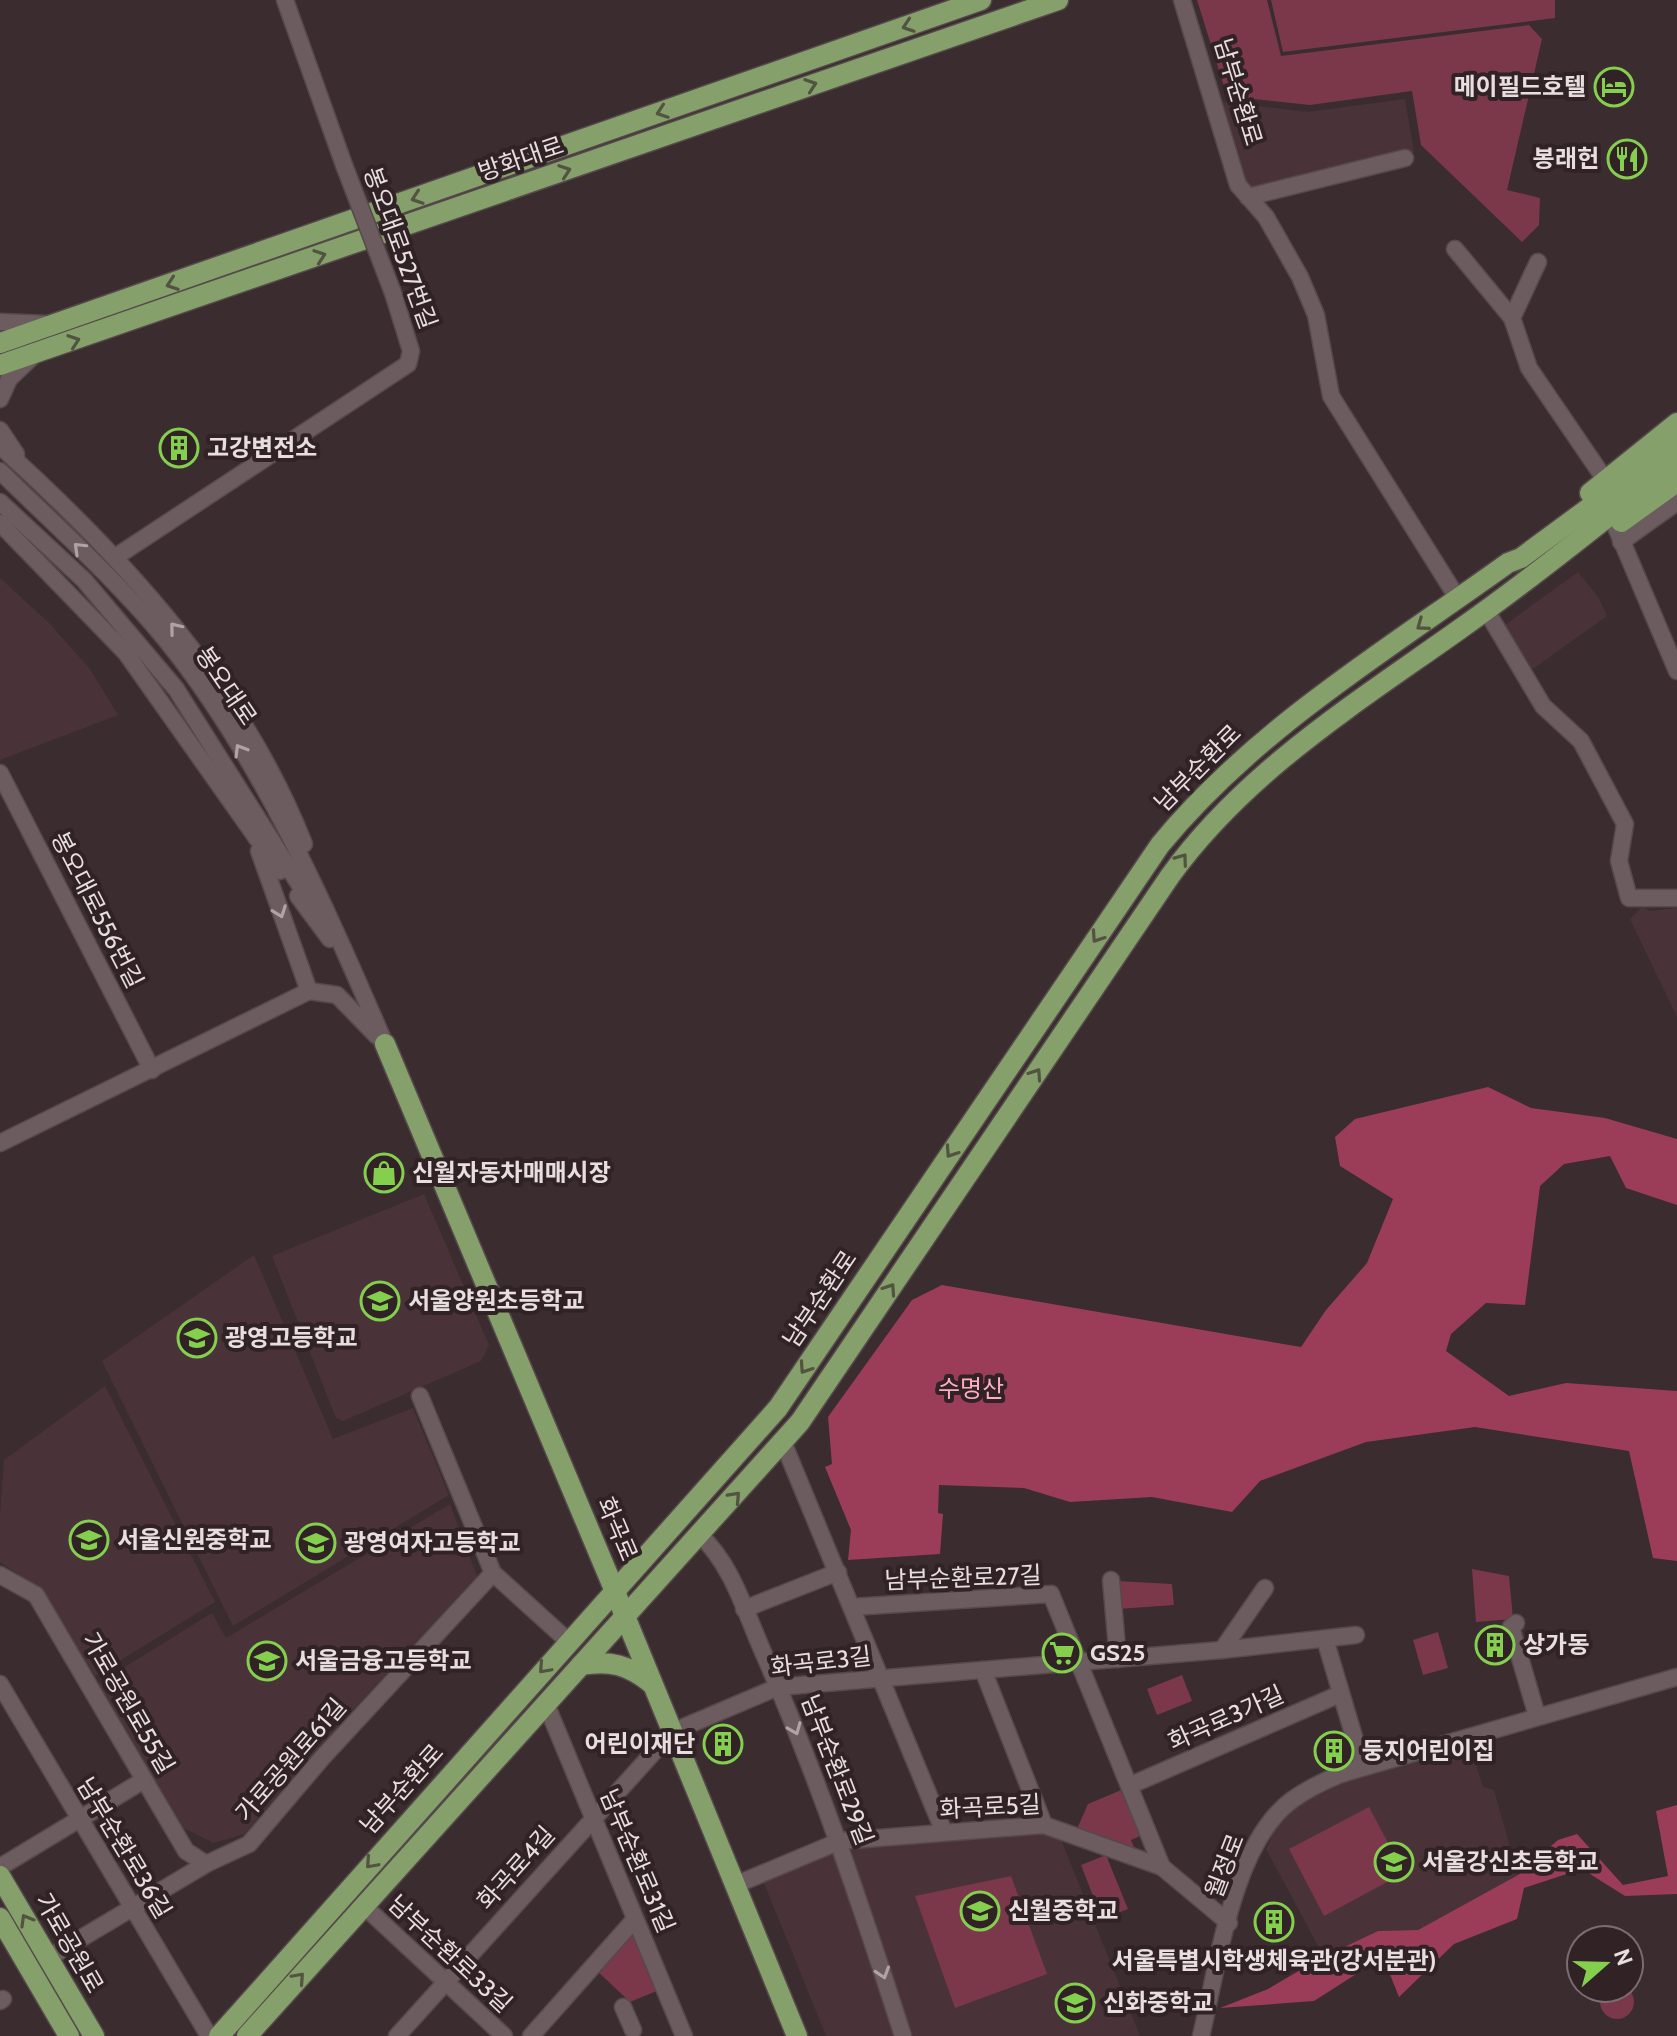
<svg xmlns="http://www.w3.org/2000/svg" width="1677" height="2036" viewBox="0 0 1677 2036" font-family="Cabin,'Noto Sans KR',sans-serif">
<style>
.built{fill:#493338}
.green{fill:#7a384a}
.forest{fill:#9b3d59}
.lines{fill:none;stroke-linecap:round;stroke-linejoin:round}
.minor-casing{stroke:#55494b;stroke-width:19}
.major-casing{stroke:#55494b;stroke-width:23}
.minor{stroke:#6c5b5f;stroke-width:16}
.major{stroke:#85a06a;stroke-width:20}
.minor-bridge-casing{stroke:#55494b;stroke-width:19;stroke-linecap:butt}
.minor-bridge{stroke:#6c5b5f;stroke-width:16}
.oneway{stroke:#525441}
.oneway2{stroke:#b0a3a6}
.labels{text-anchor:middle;stroke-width:8;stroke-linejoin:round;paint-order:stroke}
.poi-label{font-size:24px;font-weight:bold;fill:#e8dee0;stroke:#302225;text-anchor:start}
.street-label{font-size:24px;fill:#e8dee0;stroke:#302225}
.park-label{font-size:24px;fill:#fdadbf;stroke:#302225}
</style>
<rect width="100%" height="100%" fill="#3a2c2f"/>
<g class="built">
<path d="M1405,99L1414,152L1253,190L1242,178L1223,102L1308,112Z"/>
<path d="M1578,572L1599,598L1607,616L1530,671L1502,627Z"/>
<path d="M0,578L49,623L90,669L118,715L0,760Z"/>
<path d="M1642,907L1650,911L1677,908V1017L1630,919Z"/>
<path d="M424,1194L489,1345L481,1361L343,1421L336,1418L272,1256Z"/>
<path d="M254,1255L333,1439L413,1408L449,1495L233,1626L102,1361Z"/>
<path d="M105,1386L215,1602L95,1676L41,1589L0,1562V1514L4,1460Z"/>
<path d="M450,1504L477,1576L314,1752L244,1834L214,1843L183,1828L99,1683L212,1613L226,1638Z"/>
<path d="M1470,1746L1483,1787L1494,1790L1518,1875L1418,1930L1378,1931L1324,1957L1266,1849L1275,1830L1299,1805L1342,1782Z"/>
<path d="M1041,1830L1060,1837L1140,2036H909L851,1852L856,1846Z"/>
<path d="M826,1851L838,1857L895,2036H826L762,1878Z"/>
</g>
<g class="green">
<path d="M1197,0H1267L1281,56L1529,25L1542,39L1507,190L1540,198L1539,225L1522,242L1421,145L1412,91L1310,105L1227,96Z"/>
<path d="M1271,0H1555V18L1283,52Z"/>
<path d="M1472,1569L1509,1576L1513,1619L1476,1622Z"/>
<path d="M1116,1581L1172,1584L1174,1605L1118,1609Z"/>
<path d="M1438,1632L1448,1668L1423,1675L1413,1640Z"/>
<path d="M1182,1675L1192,1701L1157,1715L1147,1689Z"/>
<path d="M1126,1788L1145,1834L1131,1840L1136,1852L1077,1829L1088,1804Z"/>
<path d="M1369,1807L1404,1873L1324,1916L1289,1849Z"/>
<path d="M1106,1855L1128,1909L1102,1919L1081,1865Z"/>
<path d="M1011,1876L1047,1974L955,2008L915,1896Z"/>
<path d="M634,1928L659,1990L630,2002L596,1970Z"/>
<circle cx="1617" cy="2002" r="17"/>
</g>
<g class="forest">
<path d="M1488,1087L1531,1108L1605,1118L1677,1139V1205L1626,1188L1610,1156L1564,1164L1540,1186L1525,1305L1486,1303L1451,1334L1446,1351L1509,1396L1566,1383L1677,1391V1561L1653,1558L1629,1451L1475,1427L1366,1442L1260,1481L1232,1512L1152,1497L1070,1502L1024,1488L939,1485L938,1513L943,1514L940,1554L848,1560L851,1530L825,1467L832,1464L828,1417L912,1300L942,1285L1301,1347L1326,1310L1367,1263L1393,1199L1340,1166L1335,1137L1355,1119Z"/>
<path d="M1677,1805V1894L1625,1896L1582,1869L1524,1888L1517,1919L1454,1944L1399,1997L1383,1957L1314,2001L1220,2008L1268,1989L1319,1959L1378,1931L1418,1930L1518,1875L1558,1840L1577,1834L1623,1885L1668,1876L1656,1811Z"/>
</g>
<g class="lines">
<g class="minor-casing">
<g id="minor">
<path d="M285,0L344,165"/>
<path d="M1182,0L1238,185L1266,217L1300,277L1316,315L1331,396L1458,599"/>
<path d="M1248,197L1405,158"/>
<path d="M1455,249L1512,318"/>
<path d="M1538,262L1512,318L1529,368L1606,481"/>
<path d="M0,322L47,324"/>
<path d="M0,399L9,379L32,357"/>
<path d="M0,430L16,454"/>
<path d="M0,446C124,558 242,686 304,844"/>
<path d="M0,471C56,526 116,579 166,640C262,759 325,905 385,1044"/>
<path d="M0,502L84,580L176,689L311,903"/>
<path d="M0,523L126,653L280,871"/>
<path d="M1615,525L1677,671"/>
<path d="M1621,542L1677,502"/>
<path d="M117,556L408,364L411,351L393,293"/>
<path d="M1486,610L1543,706L1581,741L1625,824L1619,861L1629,898H1677"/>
<path d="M0,773L152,1070"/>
<path d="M259,851L309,991"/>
<path d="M298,896L330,939"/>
<path d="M0,1143L309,991L337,995L377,1036"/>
<path d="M420,1396L493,1573L568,1641"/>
<path d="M783,1442L944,1832"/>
<path d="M700,1535C732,1565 745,1611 763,1652C818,1777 861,1905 903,2036"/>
<path d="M0,1575L36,1595L186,1851L206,1864"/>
<path d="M1111,1580L1118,1659"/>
<path d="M852,1607L1051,1594L1162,1867"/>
<path d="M744,1609L838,1572"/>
<path d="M1516,1623L1511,1627L1537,1716"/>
<path d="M1325,1639L1363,1767"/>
<path d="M1222,1650L1265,1588"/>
<path d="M983,1670L1044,1825"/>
<path d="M0,1684L209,2036"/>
<path d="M546,1704L684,2036"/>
<path d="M1131,1785L1340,1694"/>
<path d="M0,1867L144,1780"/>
<path d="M735,1885L840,1841L1044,1825L1162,1867L1229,1923"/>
<path d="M364,1906L504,2036"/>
<path d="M48,1958L206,1864L249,1844L322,1758L493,1573"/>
<path d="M0,2001L3,1999"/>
<path d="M623,2007L633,2030"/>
<path d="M397,2036L672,1732L778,1687L1222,1650L1356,1635"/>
<path d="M531,2036L635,1919"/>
<path d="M1201,2036C1218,1967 1232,1844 1292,1800C1307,1789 1324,1781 1341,1774L1677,1677"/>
</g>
</g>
<g class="major-casing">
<g id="major">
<path d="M0,343L981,0"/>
<path d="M0,365L1058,0"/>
<path d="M1590,493L1677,423"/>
<path d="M1621,522L1677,482"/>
<path d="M385,1044L611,1582L797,2036"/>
<path d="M581,1665C611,1660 628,1665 651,1683"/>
<path d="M0,1876L94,2036"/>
<path d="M0,1918L69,2036"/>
<path d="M219,2036L778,1408L1160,845C1255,729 1387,650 1508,563L1521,558L1677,443"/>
<path d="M247,2036L800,1422L1170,876C1246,771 1356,703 1460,629C1535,576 1606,519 1677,461"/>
</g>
</g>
<use href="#minor" class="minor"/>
<use href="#major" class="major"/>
<g class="minor-bridge-casing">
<path id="minor-bridge" d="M344,165L393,293"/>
</g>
<use href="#minor-bridge" class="minor-bridge"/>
</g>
<defs><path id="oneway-chevron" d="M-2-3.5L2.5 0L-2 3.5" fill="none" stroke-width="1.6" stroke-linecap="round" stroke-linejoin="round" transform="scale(2)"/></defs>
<g class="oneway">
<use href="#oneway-chevron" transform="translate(908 26) rotate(161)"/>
<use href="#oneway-chevron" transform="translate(811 85) rotate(-19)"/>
<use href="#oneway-chevron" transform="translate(662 112) rotate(161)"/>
<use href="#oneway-chevron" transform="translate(565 171) rotate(-19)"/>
<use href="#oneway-chevron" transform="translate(417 198) rotate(161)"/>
<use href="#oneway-chevron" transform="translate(320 256) rotate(-19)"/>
<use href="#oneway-chevron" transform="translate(172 284) rotate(161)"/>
<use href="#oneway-chevron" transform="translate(74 341) rotate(-19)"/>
<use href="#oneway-chevron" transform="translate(1422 625) rotate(144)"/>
<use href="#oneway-chevron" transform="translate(1182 859) rotate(-54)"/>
<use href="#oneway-chevron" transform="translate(1097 937) rotate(124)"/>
<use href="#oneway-chevron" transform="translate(1036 1074) rotate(-56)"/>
<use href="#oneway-chevron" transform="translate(951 1152) rotate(124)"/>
<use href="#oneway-chevron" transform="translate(890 1289) rotate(-56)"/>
<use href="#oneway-chevron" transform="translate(805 1368) rotate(124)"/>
<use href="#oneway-chevron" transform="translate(735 1497) rotate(-47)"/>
<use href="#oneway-chevron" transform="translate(544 1668) rotate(132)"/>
<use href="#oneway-chevron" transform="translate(371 1863) rotate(132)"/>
<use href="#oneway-chevron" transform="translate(26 1920) rotate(-120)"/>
<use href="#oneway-chevron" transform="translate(299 1978) rotate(-48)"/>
</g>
<g class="oneway2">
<use href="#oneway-chevron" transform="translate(79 548) rotate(-136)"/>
<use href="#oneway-chevron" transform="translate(175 628) rotate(-129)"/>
<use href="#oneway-chevron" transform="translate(240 750) rotate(-121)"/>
<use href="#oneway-chevron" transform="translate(280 912) rotate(70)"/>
<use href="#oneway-chevron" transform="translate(795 1729) rotate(68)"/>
<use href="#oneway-chevron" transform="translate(883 1973) rotate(72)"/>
</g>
<defs>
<g id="hotel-ring" transform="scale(2)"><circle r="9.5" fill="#302225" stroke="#84d04e" stroke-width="1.5"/><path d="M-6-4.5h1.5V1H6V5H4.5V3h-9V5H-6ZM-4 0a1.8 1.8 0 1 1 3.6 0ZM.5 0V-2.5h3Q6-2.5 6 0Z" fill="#84d04e"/></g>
<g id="restaurant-ring" transform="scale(2)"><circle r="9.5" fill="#302225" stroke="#84d04e" stroke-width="1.5"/><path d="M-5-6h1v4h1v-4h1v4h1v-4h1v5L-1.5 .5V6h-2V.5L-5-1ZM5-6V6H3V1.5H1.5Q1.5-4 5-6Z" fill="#84d04e"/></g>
<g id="building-ring" transform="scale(2)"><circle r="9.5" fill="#302225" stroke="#84d04e" stroke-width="1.5"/><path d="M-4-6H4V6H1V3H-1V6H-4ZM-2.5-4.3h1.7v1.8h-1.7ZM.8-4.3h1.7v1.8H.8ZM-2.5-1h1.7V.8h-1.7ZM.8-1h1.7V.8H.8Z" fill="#84d04e"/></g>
<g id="shop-ring" transform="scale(2)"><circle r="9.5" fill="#302225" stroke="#84d04e" stroke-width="1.5"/><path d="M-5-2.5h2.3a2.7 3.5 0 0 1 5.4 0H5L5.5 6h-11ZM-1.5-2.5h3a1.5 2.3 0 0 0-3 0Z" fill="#84d04e"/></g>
<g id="school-ring" transform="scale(2)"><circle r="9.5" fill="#302225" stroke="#84d04e" stroke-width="1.5"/><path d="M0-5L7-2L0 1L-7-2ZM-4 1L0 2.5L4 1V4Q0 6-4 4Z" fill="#84d04e"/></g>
<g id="supermarket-ring" transform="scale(2)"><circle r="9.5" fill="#302225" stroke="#84d04e" stroke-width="1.5"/><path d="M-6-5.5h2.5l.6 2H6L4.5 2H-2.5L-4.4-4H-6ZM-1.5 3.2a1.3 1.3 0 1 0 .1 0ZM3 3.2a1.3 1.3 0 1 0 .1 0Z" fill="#84d04e"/></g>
</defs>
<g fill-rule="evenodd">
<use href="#hotel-ring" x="1614" y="87"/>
<use href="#restaurant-ring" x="1627" y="159"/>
<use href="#building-ring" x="179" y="448"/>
<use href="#shop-ring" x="384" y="1173"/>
<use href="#school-ring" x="380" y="1301"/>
<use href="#school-ring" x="197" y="1338"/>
<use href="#school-ring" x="89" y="1540"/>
<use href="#school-ring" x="316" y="1543"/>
<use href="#building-ring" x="1495" y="1645"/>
<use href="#supermarket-ring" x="1062" y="1653"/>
<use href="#school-ring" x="267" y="1661"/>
<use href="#building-ring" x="723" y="1744"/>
<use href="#building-ring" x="1334" y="1751"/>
<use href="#school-ring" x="1394" y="1862"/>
<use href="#school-ring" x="980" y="1911"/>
<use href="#building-ring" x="1274" y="1922"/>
<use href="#school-ring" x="1075" y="2003"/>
</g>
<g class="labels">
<g class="poi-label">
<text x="1586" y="95" text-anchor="end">메이필드호텔</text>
<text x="1599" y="167" text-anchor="end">봉래헌</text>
<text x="207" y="456">고강변전소</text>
<text x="412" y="1181">신월자동차매매시장</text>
<text x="408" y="1309">서울양원초등학교</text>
<text x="225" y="1346">광영고등학교</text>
<text x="117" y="1548">서울신원중학교</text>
<text x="344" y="1551">광영여자고등학교</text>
<text x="1523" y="1653">상가동</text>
<text x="1090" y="1661">GS25</text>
<text x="295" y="1669">서울금융고등학교</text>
<text x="695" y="1752" text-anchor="end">어린이재단</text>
<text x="1362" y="1759">둥지어린이집</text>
<text x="1422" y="1870">서울강신초등학교</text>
<text x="1008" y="1919">신월중학교</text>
<text x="1274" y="1969" text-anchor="middle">서울특별시학생체육관(강서분관)</text>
<text x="1103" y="2011">신화중학교</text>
</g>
<g class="street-label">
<text transform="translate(1238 92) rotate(73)" y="8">남부순환로</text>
<text transform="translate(521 159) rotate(-19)" y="8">방화대로</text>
<text transform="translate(400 248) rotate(70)" y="8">봉오대로527번길</text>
<text transform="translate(226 686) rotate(56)" y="8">봉오대로</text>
<text transform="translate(1198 768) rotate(-45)" y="8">남부순환로</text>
<text transform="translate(97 910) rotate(63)" y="8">봉오대로556번길</text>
<text transform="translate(820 1299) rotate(-56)" y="8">남부순환로</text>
<text transform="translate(617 1529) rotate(67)" y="8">화곡로</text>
<text transform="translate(963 1578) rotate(-2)" y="8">남부순환로27길</text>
<text transform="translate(821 1662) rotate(-7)" y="8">화곡로3길</text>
<text transform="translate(128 1703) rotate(60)" y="8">가로공원로55길</text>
<text transform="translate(1226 1718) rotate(-24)" y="8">화곡로3가길</text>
<text transform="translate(291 1760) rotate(-49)" y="8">가로공원로61길</text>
<text transform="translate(837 1770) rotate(69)" y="8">남부순환로29길</text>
<text transform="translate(402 1789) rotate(-48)" y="8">남부순환로</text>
<text transform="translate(990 1807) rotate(-3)" y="8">화곡로5길</text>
<text transform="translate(124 1848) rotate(59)" y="8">남부순환로36길</text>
<text transform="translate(637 1861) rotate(67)" y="8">남부순환로31길</text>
<text transform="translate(1225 1866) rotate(-69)" y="8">월정로</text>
<text transform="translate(516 1868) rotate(-48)" y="8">화곡로4길</text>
<text transform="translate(69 1943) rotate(60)" y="8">가로공원로</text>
<text transform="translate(450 1954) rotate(43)" y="8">남부순환로33길</text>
</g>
<g class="park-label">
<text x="971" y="1397">수명산</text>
</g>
</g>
<g transform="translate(1605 1964) rotate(70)"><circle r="38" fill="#302225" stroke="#7a6d70" stroke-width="2"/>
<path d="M0-6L14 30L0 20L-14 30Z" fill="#84d04e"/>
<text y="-12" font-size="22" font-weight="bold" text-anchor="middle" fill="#e8dee0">N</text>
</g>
</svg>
